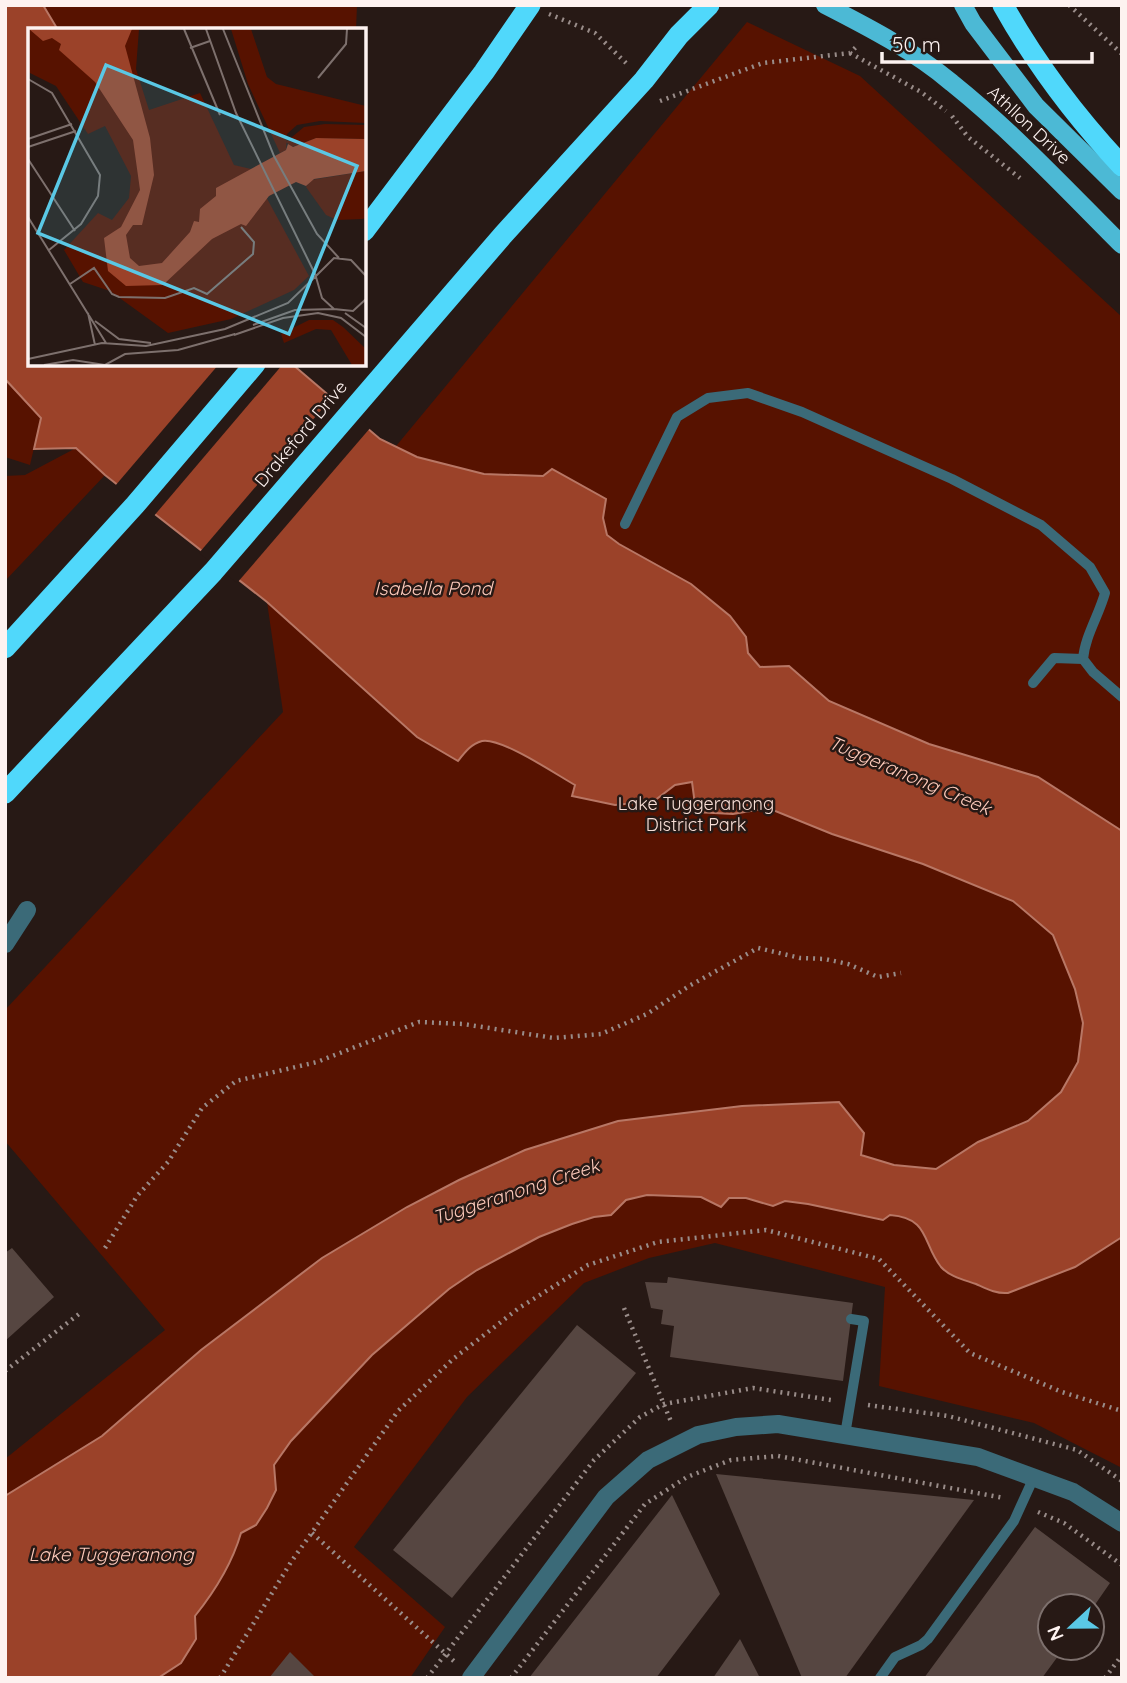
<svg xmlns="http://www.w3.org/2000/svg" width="1127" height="1683" viewBox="0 0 1127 1683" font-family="Quicksand,sans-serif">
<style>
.green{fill:#571200}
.water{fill:#9b4229;stroke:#b87765;stroke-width:2}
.pier{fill:#271915}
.building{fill:#564641}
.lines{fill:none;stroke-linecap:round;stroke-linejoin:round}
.path{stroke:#998c89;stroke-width:4.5;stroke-dasharray:2 5;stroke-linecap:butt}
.lane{stroke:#3b6a78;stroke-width:10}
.street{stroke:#3b6a78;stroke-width:18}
.primary{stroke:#4cb9d5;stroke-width:18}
.highway{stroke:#50d8fb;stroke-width:21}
.labels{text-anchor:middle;stroke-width:5;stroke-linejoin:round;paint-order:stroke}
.street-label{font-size:18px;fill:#fdf2f0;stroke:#271915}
.park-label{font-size:18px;fill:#f8ded6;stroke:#271915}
.water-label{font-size:19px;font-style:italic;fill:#fdcabb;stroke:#271915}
.inset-road{fill:none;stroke:#7d706d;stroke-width:2}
.view{fill:#5ac8e5;fill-opacity:0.15;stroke:#5ac8e5;stroke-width:3.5}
.inset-edge{fill:none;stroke:#fdf2f0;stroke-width:3.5}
</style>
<rect width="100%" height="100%" fill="#271915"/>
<g class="green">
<path d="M43,5H357L356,30H58Z"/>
<path d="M747,22L860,76L1122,317V1468L1034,1423L879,1386L885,1287L715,1243L649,1258L584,1283L467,1397L354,1547L445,1627L410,1678H5V1459L165,1330L5,1141V1010L283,712L267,602Z"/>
<path d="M5,379L41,418L30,465L5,457Z"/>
<path d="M76,448L105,475L5,581V476L25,475Z"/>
</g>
<path class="water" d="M5,5H43L58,30H30V364H292L380,439L417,457L484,474L543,476L552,469L606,499L603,518L607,535L619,544L691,584L730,616L746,637L748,653L760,667L789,666L829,701L929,744L1038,777L1122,831V1237L1075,1267L1008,1293C996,1294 987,1289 976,1284C965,1280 950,1277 941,1267C922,1243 930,1218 890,1215L883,1220L808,1204L785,1201L773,1206L746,1198H729L721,1207L701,1197L647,1195L626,1200L611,1215L594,1217L572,1224L539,1237L477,1270L449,1289L372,1355L291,1441L274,1465L276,1490L267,1508L256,1525L241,1533C232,1564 215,1591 195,1616L196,1639L181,1663L158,1678H5V1496L102,1436L201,1350L322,1258L407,1207L459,1180L525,1150L618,1121L742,1106L839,1102L864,1133L861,1155L894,1165L936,1169L978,1142L1028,1121L1061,1092L1078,1062L1083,1023L1075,989L1053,935L1013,901L923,864L832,834L768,808L733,814L696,812L692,782L675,785L654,801L615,805L572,796L575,785C557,775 501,737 482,741C471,744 465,752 458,761L417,737L267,602L105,475L76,448L34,449L41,418L5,379Z"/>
<g class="pier">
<path d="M219,364H283L153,517L115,486Z"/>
<path d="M334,395L371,427L237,583L199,553Z"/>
</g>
<g class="building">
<path d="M12,1248L54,1297L5,1341V1253Z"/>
<path d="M668,1277L853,1303L843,1381L670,1357L674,1326L661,1324L663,1310L651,1308L645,1282L667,1283Z"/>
<path d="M577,1325L636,1373L452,1598L393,1550Z"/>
<path d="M716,1474L974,1500L845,1678H802Z"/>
<path d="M672,1495L720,1594L656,1678H529Z"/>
<path d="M1035,1527L1110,1583L1092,1609V1606H1050V1648H1064L1042,1678H924Z"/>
<path d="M740,1639L760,1678H713Z"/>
<path d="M290,1652L316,1678H269Z"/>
</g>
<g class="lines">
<g class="path">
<path d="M1069,5L1122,54"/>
<path d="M549,14L595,33L626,63"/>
<path d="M850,53L921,92L946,111"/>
<path d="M660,101L763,63L850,53L858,45"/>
<path d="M952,116L968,137L1020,178"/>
<path d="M105,1248L137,1196L168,1162L202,1108L236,1081L317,1062L419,1022L463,1024L554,1038L601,1034L647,1014L689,986L758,948L800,958L825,959L848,964L878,977L901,973"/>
<path d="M624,1308L672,1424"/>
<path d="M5,1371L79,1314"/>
<path d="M868,1405L948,1416L1077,1450L1122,1481"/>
<path d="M1038,1512L1064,1523L1122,1565"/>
<path d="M312,1533L457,1664"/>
<path d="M220,1678L291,1562L398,1411L453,1359L519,1308L588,1265L658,1242L766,1230L879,1259L970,1353L1062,1392L1122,1411"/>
<path d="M427,1678L594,1460L640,1417L664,1404L753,1388L831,1400"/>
<path d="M511,1678L645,1504L687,1477L731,1460L778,1456L1004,1498"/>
<path d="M1105,1678L1122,1655"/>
</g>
<g class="lane">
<path d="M625,524L677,417L708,398L748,393L802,412L952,479L1041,525L1090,567L1105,593C1099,615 1085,636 1083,659L1093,672L1122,697"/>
<path d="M1033,683L1054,658L1083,659"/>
<path d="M845,1435L864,1321L851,1319"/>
<path d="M880,1678L895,1657L921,1645L928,1639L1014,1521L1034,1477"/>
</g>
<g class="street">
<path d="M5,944L27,910"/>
<path d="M471,1678L606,1497L648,1460L698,1435L736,1427L778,1424L978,1457L1073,1492L1122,1523"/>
</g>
<g class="primary">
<path d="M825,5C870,28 914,51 952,83C1013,132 1067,190 1122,245"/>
<path d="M963,5L973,23L1036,106L1122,191"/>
</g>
<g class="highway">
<path d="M1003,5C1036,64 1076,117 1122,166"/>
<path d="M364,231L484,72L530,5"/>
<path d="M5,648L135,505L255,364"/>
<path d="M5,793L213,572L503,235L644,80L679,35L709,5"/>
</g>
</g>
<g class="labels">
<g class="street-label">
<text transform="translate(1029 125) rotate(43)" y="6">Athllon Drive</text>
<text transform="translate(301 434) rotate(-50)" y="6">Drakeford Drive</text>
</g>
<g class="park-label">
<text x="696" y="810">Lake Tuggeranong<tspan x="696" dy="21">District Park</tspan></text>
</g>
<g class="water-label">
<text x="433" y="595">Isabella Pond</text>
<text transform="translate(910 775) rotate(23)" y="7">Tuggeranong Creek</text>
<text transform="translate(516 1191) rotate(-18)" y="7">Tuggeranong Creek</text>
<text x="111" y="1561">Lake Tuggeranong</text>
</g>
</g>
<g transform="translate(28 28)">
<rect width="338" height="338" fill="#271915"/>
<path d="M0,1H111L108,41L121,82L172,65L206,137L223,141L281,248L266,262L203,291L140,305L82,263L55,254L36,222L70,185L84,192L101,170L103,148L77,98L60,106L28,58L0,44ZM203,1H223L239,49L248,56L338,78V95L292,93L269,97L259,106L258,122L252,125L220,56ZM297,96L338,97V111L288,110L264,119L258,114L276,99ZM338,143V190L334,191L309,192L298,187L278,159L283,152ZM281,292H305L315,299L338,321V337H324L303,302L288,301L256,315L253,306Z" fill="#571200"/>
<path d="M1,1H104L97,18L122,110L126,147L114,197H105L98,207L102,230L111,238L134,235L162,204L166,193L171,194L172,181L188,168V160L258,122L260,116L265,119L288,110L338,111V143L286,151L278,158L268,154L241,168L218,198L213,196L184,211L135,257L98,258L80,243L76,210L93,199L112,162L105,112L67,54L31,22L33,16L24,10L15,13Z" fill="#9b4229"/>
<path class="inset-road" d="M156,1L192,87M178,1L208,85L288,248M195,1L246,128L289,206L311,230M162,20L182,13M290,50L318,16L319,1M0,51L24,65L72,147L70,168L53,196L21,222M0,111L44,96M0,119L48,103M0,131L47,203M0,189L78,315M288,248L306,230L323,232L338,248M288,249L294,270L306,281L325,283L338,271M42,256L66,240L84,266L91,269L137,270L166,260L179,266L225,226L226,214L213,199M60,285L67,317M317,285L338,300M67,293L91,311L123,315M225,297L267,282L306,281M206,307L255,290L290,285L313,290L338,309M0,331L74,315L118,318L197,301L260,275L288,248M16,337L45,332L77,337L97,326L150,322L207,306"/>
<path class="view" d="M78,37L329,138L261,306L10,205Z"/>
<rect width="338" height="338" class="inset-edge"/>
</g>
<rect width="1127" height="1683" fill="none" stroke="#fdf2f0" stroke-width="14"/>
<g transform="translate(1071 1627) rotate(248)"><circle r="33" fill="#271915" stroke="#7d706d" stroke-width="2"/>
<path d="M0-5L12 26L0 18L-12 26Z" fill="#5ac8e5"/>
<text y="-10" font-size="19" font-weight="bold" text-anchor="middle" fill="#fdf2f0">N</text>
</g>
<path d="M882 52v10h210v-10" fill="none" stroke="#fdf2f0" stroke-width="3.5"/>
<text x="892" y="52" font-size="21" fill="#fdf2f0" stroke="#271915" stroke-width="5" paint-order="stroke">50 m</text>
</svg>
